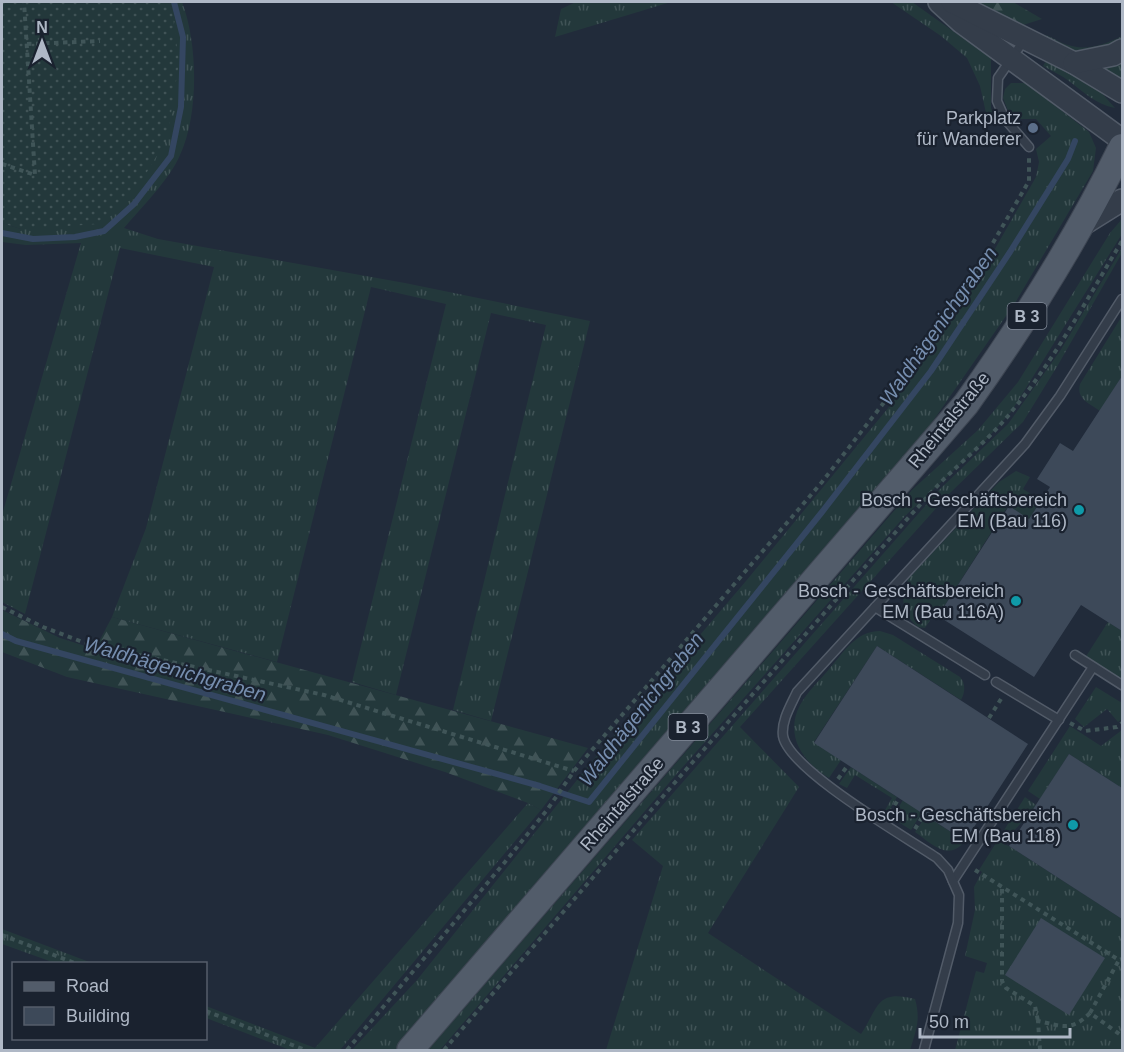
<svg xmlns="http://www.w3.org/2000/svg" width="1124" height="1052" viewBox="0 0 1124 1052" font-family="Helvetica,sans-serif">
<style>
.grass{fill:url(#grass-tufts)}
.forest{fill:url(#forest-firs)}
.garden{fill:url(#garden-dots)}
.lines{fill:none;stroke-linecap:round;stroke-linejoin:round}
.stream{stroke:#344661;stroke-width:6}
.building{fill:#3d4959}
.service-casing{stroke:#525b68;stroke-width:11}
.tertiary-casing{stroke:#525b68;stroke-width:24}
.primary-casing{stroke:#3e4653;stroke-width:28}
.path{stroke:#405558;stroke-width:4;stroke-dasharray:4.5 4.5;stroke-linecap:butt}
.service{stroke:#343d4a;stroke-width:8}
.tertiary{stroke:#343d4a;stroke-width:21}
.primary{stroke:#525c6a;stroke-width:26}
.service-dot{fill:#5c6f8a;stroke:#1a222f;stroke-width:2}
.culture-dot{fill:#0f9aa8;stroke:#1a222f;stroke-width:2}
.labels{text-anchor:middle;stroke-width:4.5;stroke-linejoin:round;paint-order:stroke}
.shield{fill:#1a222f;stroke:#828b99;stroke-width:1.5}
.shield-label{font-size:16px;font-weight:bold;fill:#afb8c6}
.poi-label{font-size:18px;fill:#afb8c6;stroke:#1a222f;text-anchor:end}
.street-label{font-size:18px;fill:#afb8c6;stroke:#1a222f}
.water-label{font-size:20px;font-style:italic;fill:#768eaf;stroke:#1a222f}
</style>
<defs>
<pattern id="grass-tufts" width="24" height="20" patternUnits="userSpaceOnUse" patternTransform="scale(1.5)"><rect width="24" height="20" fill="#23383b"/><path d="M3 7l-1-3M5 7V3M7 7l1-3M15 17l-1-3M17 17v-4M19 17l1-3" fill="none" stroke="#405356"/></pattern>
<pattern id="forest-firs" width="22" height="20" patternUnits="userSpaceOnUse" patternTransform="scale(1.5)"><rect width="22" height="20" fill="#23383b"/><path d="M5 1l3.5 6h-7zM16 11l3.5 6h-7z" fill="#405356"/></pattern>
<pattern id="garden-dots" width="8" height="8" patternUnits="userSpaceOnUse" patternTransform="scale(1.5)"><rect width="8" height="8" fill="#23383b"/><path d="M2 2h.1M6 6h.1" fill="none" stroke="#405356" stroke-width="1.8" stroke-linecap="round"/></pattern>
</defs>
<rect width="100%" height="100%" fill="#212b3a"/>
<g class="grass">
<path d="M169,2H182C198,44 199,114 180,155C170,179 141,208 124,228L158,239L405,283L590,321L491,721L453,710L546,325L491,313L396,695L352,682L446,304L371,287L277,662L112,617L146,528L214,267L120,248L25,614L2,602V515L81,243L26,245L2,242V223L21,229L172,10Z"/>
<path d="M576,2H671L555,37L561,9Z"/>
<path d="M891,2H912L991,58V108L996,123L986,113L980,86L967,58L941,36Z"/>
<path d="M1040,34C1049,35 1054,39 1062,43C1084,52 1102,46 1122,36V43L1073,55L1033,37Z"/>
<path d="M1047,59L1099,90L1115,108C1095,104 1085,93 1069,81C1061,75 1052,71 1043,66Z"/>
<path d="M1122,59V79L1102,68Z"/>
<path d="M1011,83H1026L1089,132L1096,148L1093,171L1015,303L926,431L658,747L418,1025L395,1050H352L417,980L589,765L746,581L893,402L967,298L1036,177L1039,162L1036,149L1051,136L1036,119H1016L1009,113L1003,98L1005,89Z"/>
<path d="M1122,219V234L1011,412L985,441L905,516L681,769L440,1050H428L913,489L978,430L1018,382L1110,233Z"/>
<path d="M1122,248V253L1058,365L1023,422L948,495L740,727L799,787L708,933L861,1034C879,1007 876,989 915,999C921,1020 916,1030 910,1050H606L663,866L632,840L940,489L1008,424L1060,351Z"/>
<path d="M1122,316V376L1100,411C1089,403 1076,399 1080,384Z"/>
<path d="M1016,471L1030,477L1023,489L1041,500L1029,519L1008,506L938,616L934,614L925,628L918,627C902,614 899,596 909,578L999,482Z"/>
<path d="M1108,622L1122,631V681L1085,658Z"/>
<path d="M880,631L893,635L960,677C966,683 965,693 961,700L877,646L814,742L841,760L829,778C803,762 784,736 800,705C808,691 820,680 830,668C844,652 856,631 880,631Z"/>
<path d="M1096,687L1122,703V719L1118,722L1107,709L1084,727L1075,719Z"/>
<path d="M1070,726L1101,746L1122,730V788L1069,754L1040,799L1028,791Z"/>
<path d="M851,767L897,797L887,814L884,812L892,798L855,775L847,788L839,784Z"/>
<path d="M1025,797L1036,805L1003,844L1009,846L1122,919V1050H955L976,971L984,973L987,963L965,956L975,910L974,887L982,872L979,870Z"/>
<path d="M903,800L922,812L911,830L892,818Z"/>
<path d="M528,803L541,810L340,1050H290L206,1018V1006L315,1048Z"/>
<path d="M926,816L965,841C948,862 932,844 915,832Z"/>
<path d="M2,929L92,963H55L2,944Z"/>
</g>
<g class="forest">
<path d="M967,2H1013L1042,19L1023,25L1007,23Z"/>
<path d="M2,610L60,638L95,649L112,617L588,748L541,810L528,803L445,772L328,735L67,677L2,652Z"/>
</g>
<path class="garden" d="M2,2H169L172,10L179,62L167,139L142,180L99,224L21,229L2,223Z"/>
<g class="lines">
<g class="stream">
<path d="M2,233L33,239L75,237L104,231L134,204L171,156L181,107L183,37L174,2"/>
<path d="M2,634L16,641L540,786L589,802L822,512L931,371L1010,252L1068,159L1075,141"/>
</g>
</g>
<g class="building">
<path d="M1122,376V631L1081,605L1034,677L938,616L1009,506L1029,519L1050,487L1037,479L1060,443L1073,451Z"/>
<path d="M877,646L1028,744L965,841L814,743Z"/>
<path d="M1069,754L1122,788V919L1009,846Z"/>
<path d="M1041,918L1105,958L1069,1015L1005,975Z"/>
</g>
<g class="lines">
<g class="service-casing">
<g id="service">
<path d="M1025,39L998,78L997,101L1005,119L1029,147"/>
<path d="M875,607L985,675"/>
<path d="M1075,655L1122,685"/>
<path d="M996,682L1059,720"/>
<path d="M953,881L1093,667"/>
<path d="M924,1050L958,923L959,895L948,870L937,858C906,837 789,770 783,736C781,721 791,705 797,692L1025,444L1060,396L1122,299"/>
</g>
</g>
<g class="tertiary-casing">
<g id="tertiary">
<path d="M939,2L961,22L1122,140"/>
<path d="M952,2L1074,63L1122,92"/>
<path d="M1074,63L1113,55L1122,50"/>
<path d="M1082,225L1122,200"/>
</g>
</g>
<g class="primary-casing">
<path id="primary" d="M410,1050L966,404C1026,320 1077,239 1122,147"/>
</g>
<g class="path">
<path d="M27,44L100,41"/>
<path d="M2,164L35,175L24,2"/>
<path d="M2,607L43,627L88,644L324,695L574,771"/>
<path d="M989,718L1001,699"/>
<path d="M1070,723L1085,731L1117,727L1122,723"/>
<path d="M838,779L848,765"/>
<path d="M890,813L899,798"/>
<path d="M915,829L924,814"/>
<path d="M975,870L1119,960L1122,959"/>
<path d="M1002,889V981L1006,988L1035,1006L1038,1021"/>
<path d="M2,935L77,964"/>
<path d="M206,1011L305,1050"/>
<path d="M1090,1013L1119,960"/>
<path d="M347,1050L505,862L547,810L574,771L822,482L932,341L980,265L1029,181V158"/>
<path d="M444,1050L684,772L909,517C921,504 932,491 944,479C967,457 992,436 1012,411C1055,359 1087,299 1122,241"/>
<path d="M1040,1050L1038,1021C1062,1026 1071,1032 1090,1013L1122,1036"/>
</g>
<use href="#service" class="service"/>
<use href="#tertiary" class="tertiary"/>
<use href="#primary" class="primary"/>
</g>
<circle class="service-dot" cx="1033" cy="128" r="6"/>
<g class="culture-dot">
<circle cx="1079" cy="510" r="6"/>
<circle cx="1016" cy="601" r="6"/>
<circle cx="1073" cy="825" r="6"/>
</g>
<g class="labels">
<g class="shield">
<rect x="1007.5" y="303" width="39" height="26" rx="4.5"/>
<rect x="668.5" y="714" width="39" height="26" rx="4.5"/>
</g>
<g class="shield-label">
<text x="1027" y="322">B 3</text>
<text x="688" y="733">B 3</text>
</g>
<g class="poi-label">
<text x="1021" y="124">Parkplatz<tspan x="1021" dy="21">für Wanderer</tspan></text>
<text x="1067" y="506">Bosch - Geschäftsbereich<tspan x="1067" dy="21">EM (Bau 116)</tspan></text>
<text x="1004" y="597">Bosch - Geschäftsbereich<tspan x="1004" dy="21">EM (Bau 116A)</tspan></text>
<text x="1061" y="821">Bosch - Geschäftsbereich<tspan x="1061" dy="21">EM (Bau 118)</tspan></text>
</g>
<g class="street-label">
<text transform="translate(949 420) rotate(-51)" y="6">Rheintalstraße</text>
<text transform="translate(622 804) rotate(-49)" y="6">Rheintalstraße</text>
</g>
<g class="water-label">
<text transform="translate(938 326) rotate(-55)" y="7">Waldhägenichgraben</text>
<text transform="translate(175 669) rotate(16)" y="7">Waldhägenichgraben</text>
<text transform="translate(641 709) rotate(-52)" y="7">Waldhägenichgraben</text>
</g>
</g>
<rect width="1124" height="1052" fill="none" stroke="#afb8c6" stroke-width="6"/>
<rect x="12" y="962" width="195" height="78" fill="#1a222f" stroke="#565e6b" stroke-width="1.5"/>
<rect x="24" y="982" width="30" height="9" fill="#525c6a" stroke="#565e6b" stroke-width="1.5"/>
<text x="66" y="992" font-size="18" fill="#afb8c6">Road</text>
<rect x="24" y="1007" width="30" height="18" fill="#3d4959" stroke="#565e6b" stroke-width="1.5"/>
<text x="66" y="1022" font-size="18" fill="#afb8c6">Building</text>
<g transform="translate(42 42)" stroke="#1a222f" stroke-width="4.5" paint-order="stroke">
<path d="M0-4.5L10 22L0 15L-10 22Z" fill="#afb8c6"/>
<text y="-9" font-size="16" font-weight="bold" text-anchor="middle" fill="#afb8c6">N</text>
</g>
<path d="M920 1028v9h150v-9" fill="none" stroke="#afb8c6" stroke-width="3"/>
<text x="929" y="1028" font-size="18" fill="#afb8c6" stroke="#1a222f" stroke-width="4.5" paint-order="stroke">50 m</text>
</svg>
